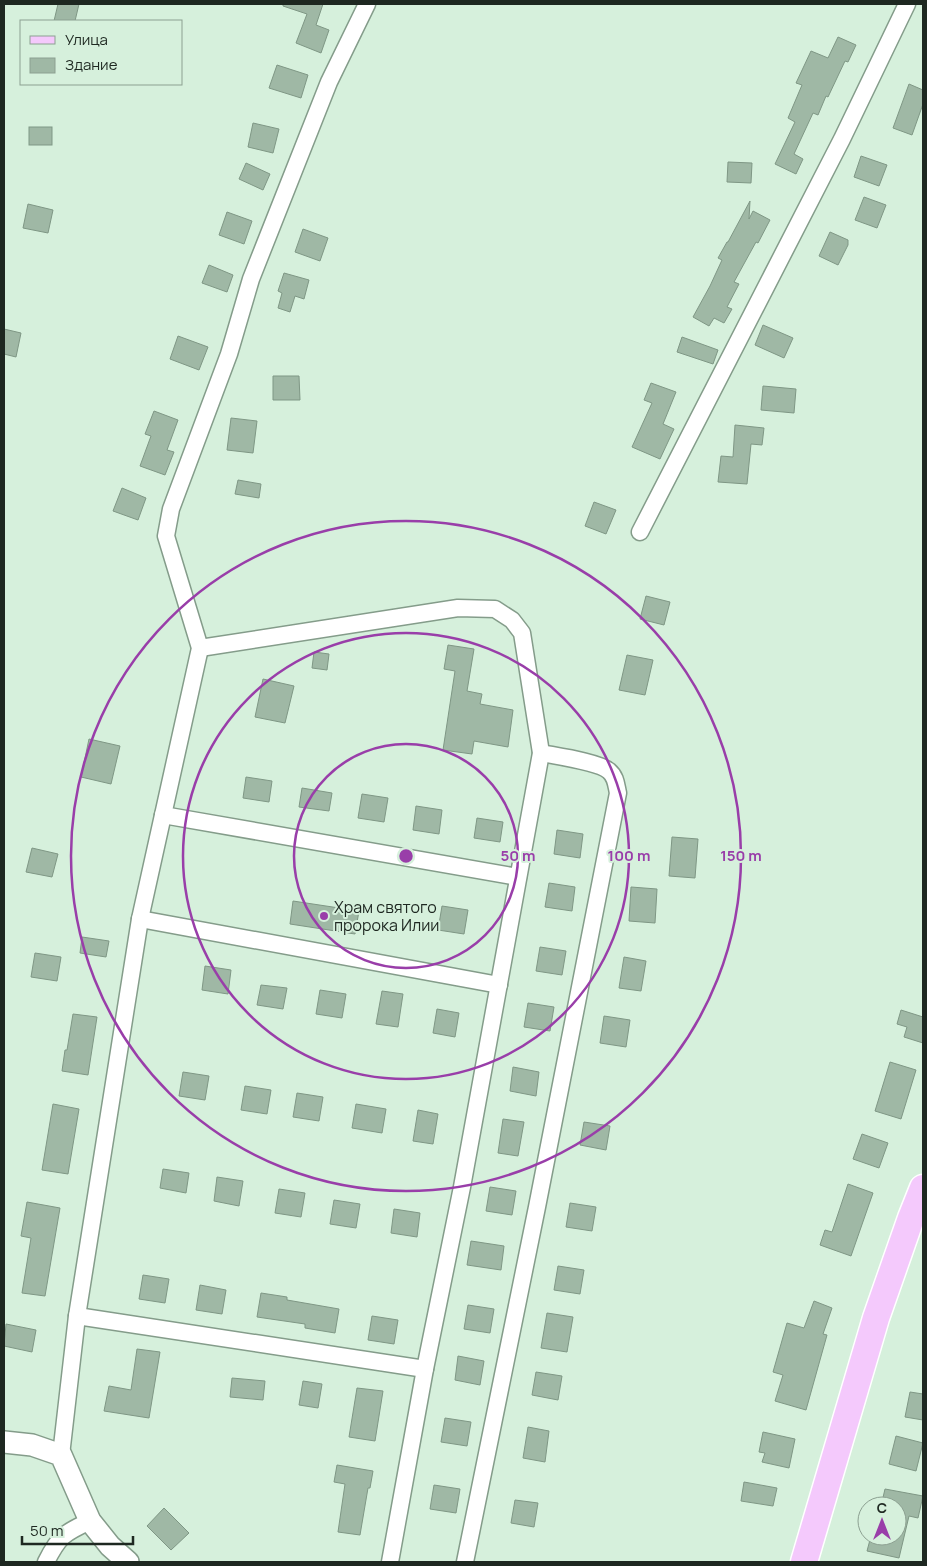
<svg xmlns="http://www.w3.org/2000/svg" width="927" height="1566" viewBox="0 0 927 1566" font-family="Manrope,sans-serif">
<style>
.building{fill:#9fb8a5;stroke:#7f9785}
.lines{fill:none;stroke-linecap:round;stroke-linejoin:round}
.minor-casing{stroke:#849c8a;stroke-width:19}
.tertiary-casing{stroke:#849c8a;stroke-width:24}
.primary-casing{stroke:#fff;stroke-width:29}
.minor{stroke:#fff;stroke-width:16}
.tertiary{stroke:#fff;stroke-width:21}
.primary{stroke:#f4c9fc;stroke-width:26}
.ring{fill:none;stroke:#993ea9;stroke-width:2.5}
.poi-dot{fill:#993ea9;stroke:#d6f0dc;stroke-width:2}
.labels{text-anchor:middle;stroke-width:4;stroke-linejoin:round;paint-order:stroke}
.poi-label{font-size:16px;fill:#1e2821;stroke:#d6f0dc;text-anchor:start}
.centre{fill:#993ea9;stroke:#d6f0dc;stroke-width:2.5}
.ring-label{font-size:15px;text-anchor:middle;font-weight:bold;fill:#993ea9;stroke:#d6f0dc;stroke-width:4;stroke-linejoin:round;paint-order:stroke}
</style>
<rect width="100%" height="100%" fill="#d6f0dc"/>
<g class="building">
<path d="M58,4H79L75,21H54Z"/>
<path d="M283,4H323L316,25L329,30L321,53L296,43L307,14L283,6Z"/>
<path d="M838,37L856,45L848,62L845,61L828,97L826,96L818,115L813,113L794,154L803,159L796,174L775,164L795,122L788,118L802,85L796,83L811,51L828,58Z"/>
<path d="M277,65L308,75L301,98L269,88Z"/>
<path d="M909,84L923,90V104L912,135L893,128Z"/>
<path d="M253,123L279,129L273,153L248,147Z"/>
<rect x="29" y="127" width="23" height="18"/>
<path d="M861,156L887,165L879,186L854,177Z"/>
<path d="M728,162L752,163L751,183L727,182Z"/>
<path d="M246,163L270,174L263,190L239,179Z"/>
<path d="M864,197L886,205L877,228L855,220Z"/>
<path d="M750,201L749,219L753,211L770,220L758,243L756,242L734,282L739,284L727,307L732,309L724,323L714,318L709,326L693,317L710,286L722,260L718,258L727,242H728Z"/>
<path d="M28,204L53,210L48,233L23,228Z"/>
<path d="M227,212L252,221L244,244L219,235Z"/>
<path d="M303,229L328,238L320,261L295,252Z"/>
<path d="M830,232L848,240V245L838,265L819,256Z"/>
<path d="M209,265L233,275L227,292L202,283Z"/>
<path d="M284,273L309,280L304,299L295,296L290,312L278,308L282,293L278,291Z"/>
<path d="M763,325L793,338L784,358L755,345Z"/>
<path d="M4,329L21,333L16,357L4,354Z"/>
<path d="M178,336L208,347L199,370L170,359Z"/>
<path d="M682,337L718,350L713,364L677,352Z"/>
<path d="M273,376H299L300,400H273Z"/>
<path d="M651,383L676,392L663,424L674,429L660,459L632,447L652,403L644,400Z"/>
<path d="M763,386L796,389L794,413L761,410Z"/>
<path d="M154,411L178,420L167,450L174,452L165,475L140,466L151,436L145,434Z"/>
<path d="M231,418L257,421L253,453L227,450Z"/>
<path d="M735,425L764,428L762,445L751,444L747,484L718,482L721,456L733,457Z"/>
<path d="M238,480L261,484L259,498L235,494Z"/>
<path d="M122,488L146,498L138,520L113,511Z"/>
<path d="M594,502L616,510L606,534L585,526Z"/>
<path d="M646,596L670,602L664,625L640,619Z"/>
<path d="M448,645L474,649L467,691L482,694L480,704L513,710L508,747L474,741L472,754L443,750L455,671L444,669Z"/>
<path d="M314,652L329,654L327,670L312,668Z"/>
<path d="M627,655L653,660L645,695L619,690Z"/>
<path d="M263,679L294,686L285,723L255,717Z"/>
<path d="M89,739L120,746L111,784L81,777Z"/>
<path d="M246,777L272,781L269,802L243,798Z"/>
<path d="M302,788L332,793L329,811L299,807Z"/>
<path d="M362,794L388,798L384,822L358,818Z"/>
<path d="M416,806L442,810L439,834L413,830Z"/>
<path d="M477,818L503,822L500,842L474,838Z"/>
<path d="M557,830L583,834L580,858L554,854Z"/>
<path d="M672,837L698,839L695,878L669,876Z"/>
<path d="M32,848L58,854L52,877L26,872Z"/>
<path d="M549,883L575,887L572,911L545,907Z"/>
<path d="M631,887L657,889L655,923L629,921Z"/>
<path d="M293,901L359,911L355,934L290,924Z"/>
<path d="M442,906L468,910L464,934L438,930Z"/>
<path d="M82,937L109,941L106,957L80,953Z"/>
<path d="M540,947L566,951L562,975L536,971Z"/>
<path d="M35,953L61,957L57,981L31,977Z"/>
<path d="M624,957L646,961L641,991L619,988Z"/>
<path d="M205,966L231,970L228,994L202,990Z"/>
<path d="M261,985L287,988L283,1009L257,1005Z"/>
<path d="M320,990L346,994L342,1018L316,1014Z"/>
<path d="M382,991L403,994L398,1027L376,1024Z"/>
<path d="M528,1003L554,1007L550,1031L524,1027Z"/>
<path d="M437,1009L459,1013L455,1037L433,1033Z"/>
<path d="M901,1010L923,1017V1043L904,1037L907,1027L897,1024Z"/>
<path d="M73,1014L97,1017L88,1075L62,1071L65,1050H67Z"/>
<path d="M604,1016L630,1020L626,1047L600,1043Z"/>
<path d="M890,1062L916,1070L901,1119L875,1111Z"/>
<path d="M513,1067L539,1072L536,1096L510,1091Z"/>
<path d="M183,1072L209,1076L205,1100L179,1096Z"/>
<path d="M245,1086L271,1090L267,1114L241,1110Z"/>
<path d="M297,1093L323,1097L319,1121L293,1117Z"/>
<path d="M53,1104L79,1109L68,1174L42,1170Z"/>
<path d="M356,1104L386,1109L382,1133L352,1128Z"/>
<path d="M418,1110L438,1114L433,1144L413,1141Z"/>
<path d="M503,1119L524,1122L518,1156L498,1153Z"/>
<path d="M584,1122L610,1126L606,1150L580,1145Z"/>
<path d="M862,1134L888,1143L879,1168L853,1159Z"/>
<path d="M163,1169L189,1173L186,1193L160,1188Z"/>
<path d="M217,1177L243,1181L239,1206L214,1201Z"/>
<path d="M848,1184L873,1193L851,1256L820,1245L825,1230L832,1232Z"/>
<path d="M490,1187L516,1191L512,1215L486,1211Z"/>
<path d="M279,1189L305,1193L301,1217L275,1213Z"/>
<path d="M334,1200L360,1204L356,1228L330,1224Z"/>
<path d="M27,1202L60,1208L45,1296L22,1293L31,1238L21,1236Z"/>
<path d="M570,1203L596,1207L592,1231L566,1227Z"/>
<path d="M394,1209L420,1213L417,1237L391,1233Z"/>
<path d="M471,1241L504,1246L501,1270L467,1265Z"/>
<path d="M558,1266L584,1270L580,1294L554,1290Z"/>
<path d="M143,1275L169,1279L165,1303L139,1299Z"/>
<path d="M200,1285L226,1290L222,1314L196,1310Z"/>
<path d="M261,1293L287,1297V1300L339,1309L335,1333L305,1328V1324L257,1317Z"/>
<path d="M814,1301L832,1308L823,1334L827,1335L806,1410L775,1401L783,1375L773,1372L787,1323L804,1328Z"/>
<path d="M468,1305L494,1309L490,1333L464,1329Z"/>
<path d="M547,1313L573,1317L567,1352L541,1348Z"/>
<path d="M372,1316L398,1320L394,1344L368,1340Z"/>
<path d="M6,1324L36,1330L32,1352L4,1346Z"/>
<path d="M137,1349L160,1352L149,1418L104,1411L109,1386L131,1390Z"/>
<path d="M458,1356L484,1361L480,1385L455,1380Z"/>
<path d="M536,1372L562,1376L558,1400L532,1395Z"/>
<path d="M232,1378L265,1381L263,1400L230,1397Z"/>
<path d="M303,1381L322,1384L318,1408L299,1405Z"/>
<path d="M357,1388L383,1391L375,1441L349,1437Z"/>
<path d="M910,1392L923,1394V1420L905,1417Z"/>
<path d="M445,1418L471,1422L467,1446L441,1442Z"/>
<path d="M528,1427L549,1431L545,1462L523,1458Z"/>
<path d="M763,1432L795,1439L789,1468L762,1462L765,1453L759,1452Z"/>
<path d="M896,1436L923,1443L916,1471L889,1464Z"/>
<path d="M337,1465L373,1471L370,1488H368L360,1535L338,1532L345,1484L334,1482Z"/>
<path d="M744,1482L777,1488L773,1506L741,1501Z"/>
<path d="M434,1485L460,1489L456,1513L430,1509Z"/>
<path d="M885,1489L923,1496L918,1518L909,1516L899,1558L867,1551L871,1536H897V1506H881Z"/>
<path d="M515,1500L538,1503L534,1527L511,1523Z"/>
<path d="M164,1508L189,1533L171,1550L147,1526Z"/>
</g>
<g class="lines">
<g class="minor-casing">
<g id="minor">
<path d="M640,532L842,139L907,4"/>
<path d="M200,648L458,608L495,609L512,620L522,633L541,753L462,1187L425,1369L390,1562"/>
<path d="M163,815L518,877"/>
<path d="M140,919L499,985"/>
<path d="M77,1316L425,1369"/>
<path d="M61,1455L77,1316L140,919L200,648L166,536L171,509L229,354L251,279L329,82L367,4"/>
<path d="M46,1562C59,1536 64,1533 90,1521"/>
<path d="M465,1562L537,1207L618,793C616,784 616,777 609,771C599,762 556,756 541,753"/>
</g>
</g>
<g class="tertiary-casing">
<path id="tertiary" d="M4,1442L32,1445L61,1455L90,1521L110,1546L128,1562"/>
</g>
<g class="primary-casing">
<path id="primary" d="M804,1562L876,1318L911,1218L923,1188"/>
</g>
<use href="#minor" class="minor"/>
<use href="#tertiary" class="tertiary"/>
<use href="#primary" class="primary"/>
</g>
<g class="ring">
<circle cx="406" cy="856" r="112"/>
<circle cx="406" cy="856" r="223"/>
<circle cx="406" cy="856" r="335"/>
</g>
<circle class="poi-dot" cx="324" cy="916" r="5"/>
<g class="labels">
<g class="poi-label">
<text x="334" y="913">Храм святого<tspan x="334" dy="18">пророка Илии</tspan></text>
</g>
</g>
<circle cx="406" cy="856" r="8" class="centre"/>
<g class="ring-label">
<text x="518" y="861">50 m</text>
<text x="629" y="861">100 m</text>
<text x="741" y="861">150 m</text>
</g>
<rect width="927" height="1566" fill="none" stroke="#1e2821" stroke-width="10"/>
<rect x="20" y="20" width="162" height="65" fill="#d6f0dc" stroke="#8ca091"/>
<rect x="30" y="36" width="25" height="8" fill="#f4c9fc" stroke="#8ca091"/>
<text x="65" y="45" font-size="15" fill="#1e2821">Улица</text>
<rect x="30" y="58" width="25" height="15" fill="#9fb8a5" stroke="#8ca091"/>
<text x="65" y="70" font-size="15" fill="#1e2821">Здание</text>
<g transform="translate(882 1521)"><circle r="24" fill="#d6f0dc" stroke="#8ca091"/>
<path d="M0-4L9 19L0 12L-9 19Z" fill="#993ea9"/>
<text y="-8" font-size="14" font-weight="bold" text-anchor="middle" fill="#1e2821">С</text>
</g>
<path d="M22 1536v8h111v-8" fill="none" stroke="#1e2821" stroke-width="2.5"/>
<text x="30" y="1536" font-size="15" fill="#1e2821" stroke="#d6f0dc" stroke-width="4" paint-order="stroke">50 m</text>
</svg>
